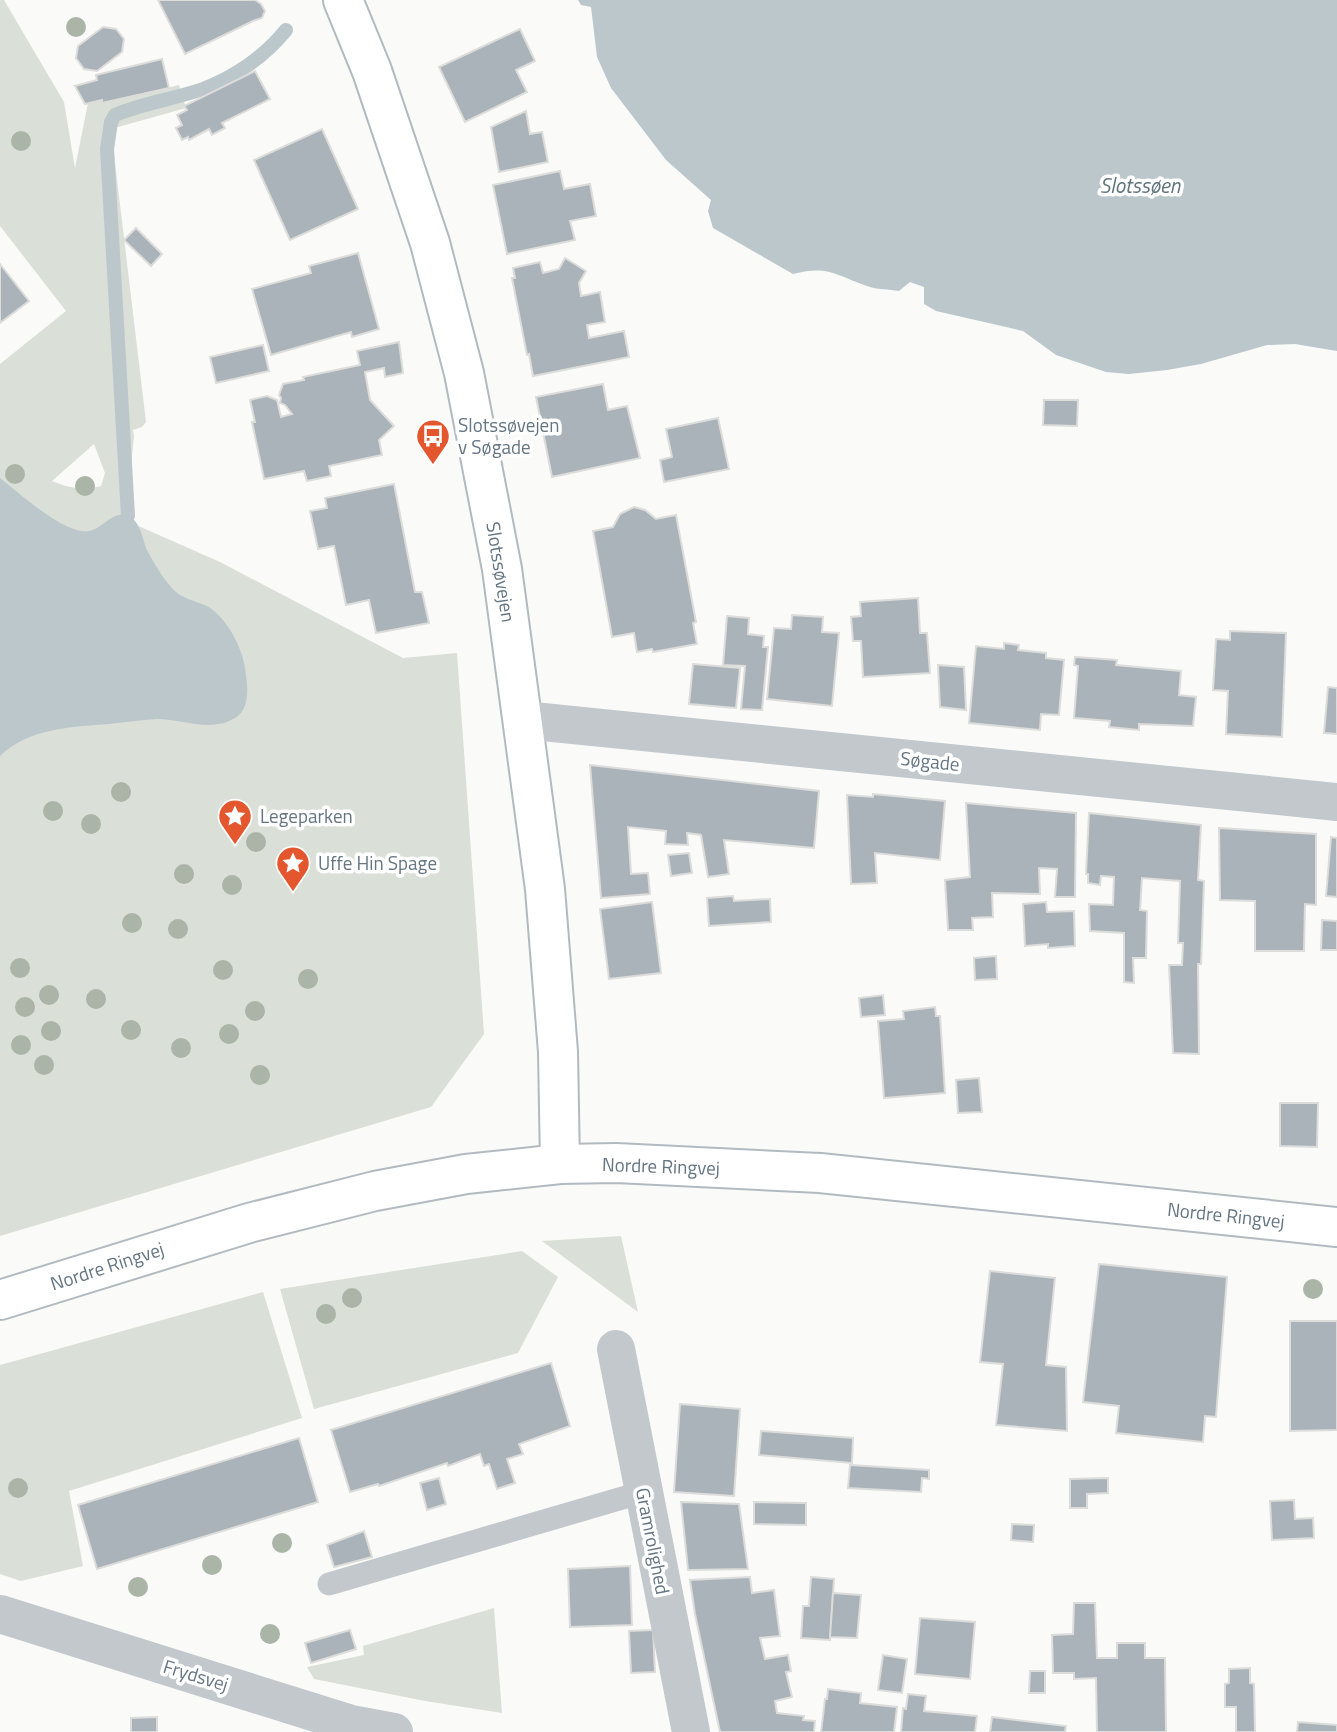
<svg xmlns="http://www.w3.org/2000/svg" width="1337" height="1732" viewBox="0 0 1337 1732" font-family="'Titillium Web',sans-serif">
<style>
.green{fill:#dadfd7;fill-rule:evenodd}
.water{fill:#bbc7cb}
.lines{fill:none;stroke-linecap:round;stroke-linejoin:round}
.stream{stroke:#bbc7cb;stroke-width:14}
.building{fill:#aab3b9;stroke:#dcdcda;stroke-width:2}
.secondary-casing{stroke:#b3babf;stroke-width:42}
.lane{stroke:#c3c8cc;stroke-width:23}
.street{stroke:#c3c8cc;stroke-width:38}
.secondary{stroke:#fff;stroke-width:38}
.tree{fill:#aab4a7}
.labels{text-anchor:middle;stroke-width:7;stroke-linejoin:round;paint-order:stroke}
.poi-label{font-size:19px;fill:#657683;stroke:#fff;text-anchor:start}
.street-label{font-size:19px;fill:#657683;stroke:#fff}
.water-label{font-size:21px;font-style:italic;fill:#60757c;stroke:#fff}
</style>
<rect width="100%" height="100%" fill="#fafaf8"/>
<g class="green">
<path d="M0,0H4L64,102L75,168L88,103L102,100L103,103L179,85L186,108L111,129L146,422L142,427L133,430L134,436L126,516L118,517L220,562L403,658L457,653L484,1034L431,1107L0,1236V364L66,311L0,226ZM94,444L105,473L101,486C83,491 69,488 52,481Z"/>
<path d="M621,1236L638,1312L542,1241Z"/>
<path d="M522,1251L558,1277L518,1353L314,1409L280,1289Z"/>
<path d="M263,1292L302,1418L69,1491L83,1566L21,1581L0,1574V1365Z"/>
<path d="M494,1608L502,1713L425,1701L314,1679L307,1667L364,1655L363,1646Z"/>
</g>
<g class="water">
<path d="M578,0H1337V351L1295,344L1267,345L1201,364L1167,370L1129,374L1106,372L1056,355L1023,331L936,311L924,304V287L910,282L899,291C889,289 877,290 867,286C835,275 828,265 793,274L713,228L708,211L711,200L666,160L611,88L597,57L591,7L581,5Z"/>
<path d="M0,478C19,493 66,536 90,531C103,528 113,510 128,516C142,522 142,541 148,552C155,565 168,587 180,595C190,601 204,603 213,610C231,625 244,652 246,675C248,690 249,710 235,718C211,733 183,719 157,719C141,720 125,722 109,724C72,727 29,728 0,756Z"/>
</g>
<g class="lines">
<path class="stream" d="M128,516L107,149L111,122L115,115C143,103 174,99 203,89C235,77 265,56 286,30"/>
</g>
<g class="building">
<path d="M158,0H255L261,4L265,11L262,18L253,21L185,54Z"/>
<path d="M103,27L116,29L124,39L122,52L97,71L84,69L76,58L78,46Z"/>
<path d="M520,29L535,61L516,70L527,92L465,122L439,67Z"/>
<path d="M162,59L169,88L102,103V100L85,104L75,86L97,80L96,75Z"/>
<path d="M255,71L270,99L222,123L225,128L212,135L209,129L189,140L188,137L182,140L176,128L182,125L177,115L187,110L184,106Z"/>
<path d="M526,111L530,134L542,132L548,162L499,172L491,127Z"/>
<path d="M322,129L358,209L290,240L254,160Z"/>
<path d="M560,171L564,189L590,184L596,216L570,221L575,240L507,254L493,185Z"/>
<path d="M136,228L162,254L151,266L124,240Z"/>
<path d="M358,253L379,329L352,337L351,332L271,355L252,289L311,273L309,266Z"/>
<path d="M565,258L586,271L579,283L581,296L600,292L605,322L587,325L589,338L624,331L629,357L533,376L529,354L527,355L512,278H515L513,268L540,262L543,273L559,269Z"/>
<path d="M0,264L29,301L0,323Z"/>
<path d="M399,342L403,373L385,377L384,368L365,372L370,400L394,426L379,440L382,455L329,466L331,476L307,481L304,471L264,479L252,422H255L250,400L267,396L277,400L281,417L292,414L285,405L280,403L281,398L279,395L283,384L304,380L303,377L360,365L357,351Z"/>
<path d="M263,345L269,371L216,383L210,357Z"/>
<path d="M603,384L608,410L627,406L640,458L552,477L536,397Z"/>
<path d="M1044,400H1078L1077,426L1043,425Z"/>
<path d="M718,418L729,469L664,482L660,460L672,457L666,429Z"/>
<path d="M394,484L415,592H422L429,623L376,633L369,600L346,605L334,546L318,549L310,511L327,508L325,498Z"/>
<path d="M634,507L645,510L656,519L676,515L696,622L693,623L697,644L653,652L652,649L637,652L634,633L612,637L593,531L613,527L620,514Z"/>
<path d="M918,598L920,633H927L930,673L863,677L861,641H853L851,617L861,616L860,602Z"/>
<path d="M792,615L823,617L822,632L839,633L832,706L767,699L774,628L791,629Z"/>
<path d="M727,616L749,618L748,634L764,636L763,647H768L762,710L741,709L745,666L723,665Z"/>
<path d="M1230,631L1286,633L1282,737L1226,734L1228,691L1213,690L1216,639L1230,640Z"/>
<path d="M1004,643L1019,645L1018,650L1046,653V658L1064,660L1059,715L1041,714L1040,730L969,723L976,646L1004,649Z"/>
<path d="M1075,657L1117,660L1116,665L1181,671L1179,695L1196,697L1193,726L1139,724V730L1109,727L1110,721L1074,718L1078,666L1074,665Z"/>
<path d="M693,664L740,668L736,708L689,704Z"/>
<path d="M938,665L964,667L966,710L940,707Z"/>
<path d="M1328,687L1337,688V734L1324,733Z"/>
<path d="M590,765L819,791L814,848L724,840L729,874L708,877L701,835L687,833L688,845L665,844L666,831L628,827L631,874L648,873L650,894L601,898Z"/>
<path d="M873,794L945,801L940,860L875,853L877,883L851,884L847,795L873,797Z"/>
<path d="M966,803L1076,813L1075,897H1055L1057,869L1039,868L1040,894L992,893L993,917L972,918L973,930H948L945,880L970,877Z"/>
<path d="M1089,813L1201,825L1198,880L1204,881L1201,964H1198L1199,1054L1173,1053L1169,965H1182L1183,943H1178L1180,881L1142,878L1140,910L1147,911L1146,958H1133L1134,983L1124,982V933L1090,931L1089,904L1113,905L1114,877L1101,876L1100,885L1088,883V874H1086Z"/>
<path d="M1219,828L1316,834V905L1305,904L1304,951H1255V901L1220,900Z"/>
<path d="M1331,837L1337,838V897L1326,896Z"/>
<path d="M689,853L692,873L671,876L668,855Z"/>
<path d="M733,896L734,901L770,899L771,922L709,926L707,898Z"/>
<path d="M652,902L661,973L609,979L600,909Z"/>
<path d="M1046,902L1047,912L1074,911L1075,946L1048,948V944L1025,946L1023,904Z"/>
<path d="M1322,920L1337,921V950H1321Z"/>
<path d="M996,956L997,979L975,980L974,958Z"/>
<path d="M883,995L885,1015L861,1017L859,998Z"/>
<path d="M935,1007L936,1016H940L945,1093L884,1098L878,1021L904,1019L903,1011Z"/>
<path d="M979,1078L982,1112L958,1113L956,1080Z"/>
<path d="M1280,1103H1318L1317,1147L1280,1146Z"/>
<path d="M1099,1264L1227,1277L1216,1417L1205,1416L1203,1442L1116,1433L1119,1406L1083,1402Z"/>
<path d="M990,1271L1055,1278L1046,1365L1066,1367L1067,1431L996,1425L1003,1364L980,1362Z"/>
<path d="M1290,1321H1337V1430L1290,1431Z"/>
<path d="M551,1363L570,1426L519,1444L523,1454L507,1459L515,1483L497,1489L489,1464L484,1466L480,1454L448,1466L447,1463L379,1486L378,1484L350,1492L331,1430Z"/>
<path d="M680,1404L740,1409L734,1496L674,1492Z"/>
<path d="M761,1431L853,1438L852,1463L759,1455Z"/>
<path d="M299,1438L318,1502L97,1569L78,1505Z"/>
<path d="M850,1465L929,1470V1479L922,1478L921,1492L848,1488Z"/>
<path d="M439,1478L446,1504L427,1510L420,1483Z"/>
<path d="M1108,1478V1493L1087,1494V1508H1070V1479Z"/>
<path d="M1294,1500L1295,1519L1313,1518L1314,1538L1272,1540L1270,1501Z"/>
<path d="M681,1502L739,1504L748,1569L688,1570Z"/>
<path d="M754,1502L806,1503V1525L754,1524Z"/>
<path d="M1012,1524L1034,1525L1033,1542L1011,1540Z"/>
<path d="M364,1531L372,1557L334,1567L327,1545Z"/>
<path d="M630,1566L632,1625L570,1627L568,1569Z"/>
<path d="M750,1577L752,1593L774,1590L780,1636L760,1638L765,1659L788,1655L791,1671L786,1672L792,1697L775,1701L777,1713L804,1716L803,1720L815,1721L814,1732H720L695,1614L690,1580Z"/>
<path d="M811,1577L834,1579L830,1640L801,1638L803,1606H809Z"/>
<path d="M833,1593L861,1595L857,1638L830,1637Z"/>
<path d="M1074,1603H1095L1097,1658H1117V1643H1145V1658H1165L1166,1732H1097L1096,1678L1074,1679V1673H1053L1052,1635L1073,1634Z"/>
<path d="M920,1618L975,1622L970,1679L915,1674Z"/>
<path d="M350,1630L356,1649L311,1663L305,1643Z"/>
<path d="M653,1630L655,1672L631,1673L629,1631Z"/>
<path d="M883,1655L907,1659L902,1693L878,1690Z"/>
<path d="M1250,1668V1683L1254,1684L1255,1732H1236V1707H1225V1684L1229,1683V1669Z"/>
<path d="M1030,1671H1045V1693H1029Z"/>
<path d="M828,1689L861,1693L860,1703L897,1707L894,1732H821L825,1699H827Z"/>
<path d="M908,1694L926,1696L924,1711L977,1716L975,1732H901L903,1708L906,1709Z"/>
<path d="M157,1717V1732H131V1718Z"/>
<path d="M992,1717L1066,1726L1065,1732H990Z"/>
<path d="M1298,1722L1337,1725V1732H1297Z"/>
</g>
<g class="lines">
<g class="secondary-casing">
<g id="secondary">
<path d="M343,0L372,71L430,243L464,373L502,569L545,889L558,1052L560,1164"/>
<path d="M0,1300L249,1223L375,1191L466,1174L560,1164L616,1163L820,1173L1337,1227"/>
</g>
</g>
<path class="lane" d="M329,1584L643,1492"/>
<g class="street">
<path d="M523,720L1337,802"/>
<path d="M616,1349L691,1732"/>
<path d="M0,1614L351,1724L394,1732"/>
</g>
<use href="#secondary" class="secondary"/>
</g>
<g class="tree">
<circle cx="76" cy="27" r="10"/>
<circle cx="21" cy="141" r="10"/>
<circle cx="15" cy="474" r="10"/>
<circle cx="85" cy="486" r="10"/>
<circle cx="121" cy="792" r="10"/>
<circle cx="53" cy="811" r="10"/>
<circle cx="91" cy="824" r="10"/>
<circle cx="256" cy="842" r="10"/>
<circle cx="184" cy="874" r="10"/>
<circle cx="232" cy="885" r="10"/>
<circle cx="132" cy="923" r="10"/>
<circle cx="178" cy="929" r="10"/>
<circle cx="20" cy="968" r="10"/>
<circle cx="223" cy="970" r="10"/>
<circle cx="308" cy="979" r="10"/>
<circle cx="49" cy="995" r="10"/>
<circle cx="96" cy="999" r="10"/>
<circle cx="25" cy="1007" r="10"/>
<circle cx="255" cy="1011" r="10"/>
<circle cx="131" cy="1030" r="10"/>
<circle cx="51" cy="1031" r="10"/>
<circle cx="229" cy="1034" r="10"/>
<circle cx="21" cy="1045" r="10"/>
<circle cx="181" cy="1048" r="10"/>
<circle cx="44" cy="1065" r="10"/>
<circle cx="260" cy="1075" r="10"/>
<circle cx="1313" cy="1289" r="10"/>
<circle cx="352" cy="1298" r="10"/>
<circle cx="326" cy="1314" r="10"/>
<circle cx="18" cy="1488" r="10"/>
<circle cx="282" cy="1543" r="10"/>
<circle cx="212" cy="1565" r="10"/>
<circle cx="138" cy="1587" r="10"/>
<circle cx="270" cy="1634" r="10"/>
</g>
<defs>
<g id="bus-pin" transform="scale(1.75)"><path d="M0 17L-7.5 6A9.5 9.5 0 1 1 7.5 6Z" fill="#e4572e" stroke="#fff"/><path d="M-5-6H5V4H4V6H2V4H-2V6H-4V4H-5ZM-3.5-4V0h7V-4ZM-3.5 1.2v1.5H-2V1.2ZM2 1.2v1.5H3.5V1.2Z" fill="#fff"/></g>
<g id="sight-pin" transform="scale(1.75)"><path d="M0 17L-7.5 6A9.5 9.5 0 1 1 7.5 6Z" fill="#e4572e" stroke="#fff"/><path d="M0-6L1.8-2.2L6-1.7L2.9 1.2L3.7 5.4L0 3.3L-3.7 5.4L-2.9 1.2L-6-1.7L-1.8-2.2Z" fill="#fff"/></g>
</defs>
<g fill-rule="evenodd">
<use href="#bus-pin" x="433" y="436"/>
<use href="#sight-pin" x="235" y="816"/>
<use href="#sight-pin" x="293" y="863"/>
</g>
<g class="labels">
<g class="poi-label">
<text x="458" y="432">Slotssøvejen<tspan x="458" dy="22">v Søgade</tspan></text>
<text x="260" y="823">Legeparken</text>
<text x="318" y="870">Uffe Hin Spage</text>
</g>
<g class="street-label">
<text transform="translate(501 572) rotate(81)" y="7">Slotssøvejen</text>
<text transform="translate(930 761) rotate(6)" y="7">Søgade</text>
<text transform="translate(661 1166) rotate(2)" y="7">Nordre Ringvej</text>
<text transform="translate(1226 1215) rotate(6)" y="7">Nordre Ringvej</text>
<text transform="translate(107 1266) rotate(-18)" y="7">Nordre Ringvej</text>
<text transform="translate(653 1541) rotate(79)" y="7">Gramrolighed</text>
<text transform="translate(196 1675) rotate(17)" y="7">Frydsvej</text>
</g>
<g class="water-label">
<text x="1140" y="193">Slotssøen</text>
</g>
</g>
</svg>
